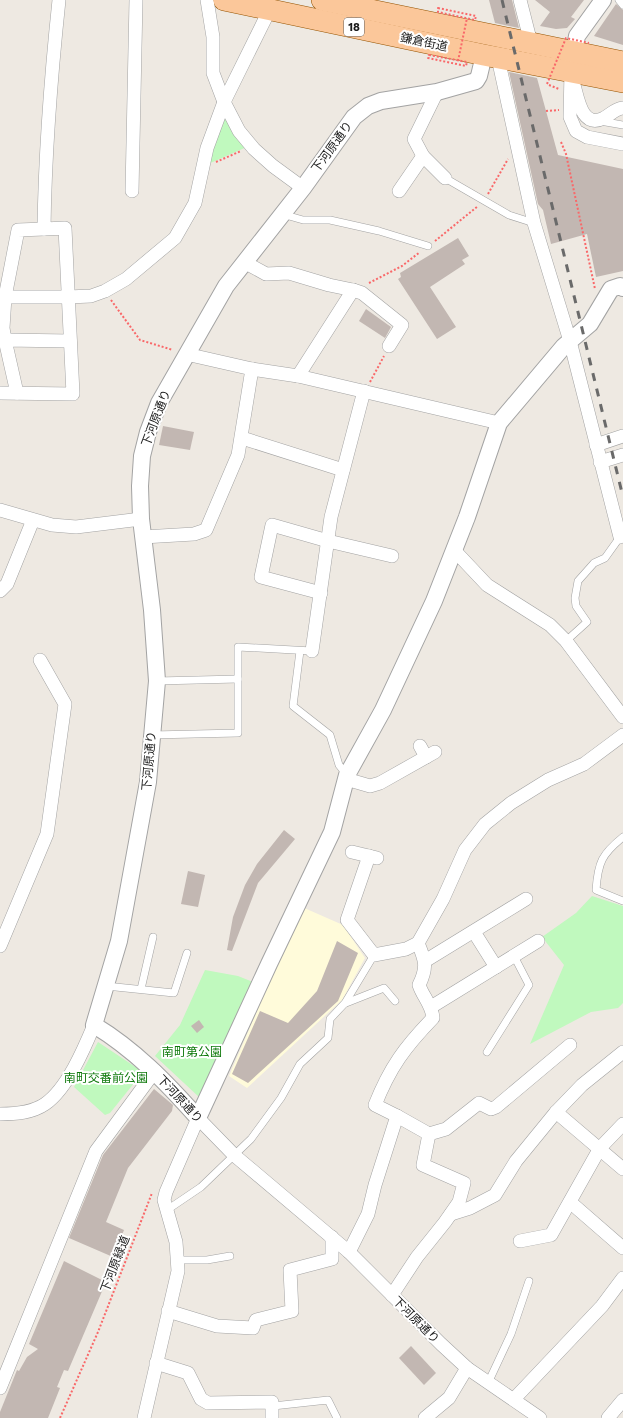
<svg xmlns="http://www.w3.org/2000/svg" width="623" height="1418" viewBox="0 0 623 1418" font-family="'Work Sans','Noto Sans JP',sans-serif">
<style>
.education{fill:#fffbda}
.park{fill:#c0f9be}
.building{fill:#c2b7b2}
.lines{fill:none;stroke-linecap:round;stroke-linejoin:round}
.service-casing{stroke:#a3a3a3;stroke-width:8}
.minor-casing{stroke:#a3a3a3;stroke-width:14}
.tertiary-casing{stroke:#a3a3a3;stroke-width:18}
.primary-casing{stroke:#945301;stroke-width:22}
.path{stroke:#f96869;stroke-width:2;stroke-dasharray:2 2;stroke-linecap:butt}
.service{stroke:#fff;stroke-width:7}
.minor{stroke:#fff;stroke-width:13}
.tertiary{stroke:#fff;stroke-width:16}
.primary{stroke:#fbc79a;stroke-width:21}
.rail{stroke:#6a6a6a;stroke-width:3;stroke-dasharray:8 8;stroke-linecap:butt}
.path-bridge{stroke:#f96869;stroke-width:2;stroke-dasharray:2 2;stroke-linecap:butt}
.labels{text-anchor:middle;stroke-width:4;stroke-linejoin:round;paint-order:stroke}
.shield{fill:#fff;stroke:#606060;stroke-width:1}
.shield-label{font-size:11px;font-weight:bold;fill:#1c1c1c}
.street-label{font-size:12px;fill:#1c1c1c;stroke:#fff}
.park-label{font-size:12px;fill:#0f790c;stroke:#fff}
</style>
<rect width="100%" height="100%" fill="#eee9e2"/>
<path class="education" d="M302,907L343,925L365,958L342,1000L247,1088L229,1076Z"/>
<g class="park">
<path d="M228,112L249,146L206,165L209,148Z"/>
<path d="M592,896L623,906V1003L618,1008L591,1012L530,1044L564,965L542,937L576,913Z"/>
<path d="M205,970L238,976L253,982L199,1097L155,1056L180,1025Z"/>
<path d="M98,1042L143,1072L110,1113L105,1115L74,1087Z"/>
</g>
<g class="building">
<path d="M489,0H512L519,28L495,23Z"/>
<path d="M535,0H584L571,17L575,19L567,28L556,29L540,26L550,12Z"/>
<path d="M616,4L623,10V45L594,36Z"/>
<path d="M509,72L537,78L558,155L623,169V271L596,277L587,234L551,244L543,210L538,204Z"/>
<path d="M458,238L469,256L462,260L465,264L430,287L456,327L437,339L398,279L401,277L400,273Z"/>
<path d="M366,309L391,327L385,338L359,321Z"/>
<path d="M163,426L194,432L190,450L159,445Z"/>
<path d="M284,830L295,839L258,883L232,951L227,950L233,917L245,885L257,864Z"/>
<path d="M188,871L205,875L198,907L181,904Z"/>
<path d="M337,941L358,953L338,1001L248,1083L232,1074L260,1011L288,1023L317,991Z"/>
<path d="M199,1020L204,1027L197,1033L191,1026Z"/>
<path d="M154,1089L173,1105L172,1111L128,1168L106,1222L124,1230L113,1257L69,1238L103,1155Z"/>
<path d="M64,1261L106,1282L68,1371L64,1370L57,1387L60,1388L48,1418H0V1412L17,1370L19,1371L27,1357L38,1349L29,1344Z"/>
<path d="M411,1346L436,1373L424,1385L399,1358Z"/>
</g>
<g class="lines">
<g class="service-casing">
<g id="service">
<path d="M619,0L623,5"/>
<path d="M600,121L623,125"/>
<path d="M445,178L509,215L534,223"/>
<path d="M282,214L303,220H330L379,231L428,246"/>
<path d="M566,641L587,622L576,606L575,598L578,581L594,563L605,558L620,537"/>
<path d="M300,651L293,706L330,735L339,765L347,775"/>
<path d="M157,681L238,679"/>
<path d="M152,735L238,733V647L312,651"/>
<path d="M623,837C602,854 598,862 596,890L623,901"/>
<path d="M106,986L174,993L187,953"/>
<path d="M141,989L153,937"/>
<path d="M346,1003L384,988L395,1001"/>
<path d="M487,1052L529,985L514,956"/>
<path d="M167,1210L201,1187L251,1139L281,1098L300,1064L328,1038L330,1019L345,1003L374,955"/>
<path d="M178,1260H207L230,1256"/>
<path d="M488,1383L511,1334L529,1281"/>
<path d="M273,1406L328,1400L337,1418"/>
</g>
</g>
<g class="minor-casing">
<g id="minor">
<path d="M207,0L213,37V73L224,102L239,131L254,149L273,166L303,188"/>
<path d="M520,0L531,43"/>
<path d="M498,58L534,223L570,341L620,537"/>
<path d="M571,72L570,117L576,131L587,137L623,144"/>
<path d="M574,85C578,99 582,129 604,118C611,114 615,109 623,108"/>
<path d="M437,92L414,139L423,156L445,178"/>
<path d="M132,191L136,0"/>
<path d="M399,191L423,156"/>
<path d="M44,229L18,230L5,297H68L91,296L105,291L126,279L175,238L195,203L207,148L224,102L270,9"/>
<path d="M244,262L266,274L289,273L329,285L353,290L362,293L402,325L389,346"/>
<path d="M5,297L3,328L5,340"/>
<path d="M186,354L252,369L298,376L499,423"/>
<path d="M298,376L353,290"/>
<path d="M0,393L73,394L65,228L44,229C45,152 51,76 59,0"/>
<path d="M17,393L5,340L70,341"/>
<path d="M242,438L343,470"/>
<path d="M596,445L623,436"/>
<path d="M600,462L623,455"/>
<path d="M0,510L52,525L76,527L141,519"/>
<path d="M143,537L194,534L206,530L238,455L252,369"/>
<path d="M454,550L487,585L550,625L566,641L623,717"/>
<path d="M0,591L7,584L33,520"/>
<path d="M321,593L261,577L272,525L328,541L392,556"/>
<path d="M312,651L331,517L364,391"/>
<path d="M420,746L426,757"/>
<path d="M346,779L370,786L380,783L435,752"/>
<path d="M352,852L377,858"/>
<path d="M369,856L347,920L374,955L406,949L418,943"/>
<path d="M474,932L496,967"/>
<path d="M0,946L47,834L65,704L40,660"/>
<path d="M425,961L526,899"/>
<path d="M431,1007L538,941"/>
<path d="M556,1112L623,1169"/>
<path d="M0,1114C15,1114 32,1113 45,1104C67,1089 84,1049 94,1025"/>
<path d="M429,1134L446,1129L479,1103L491,1109L496,1107L570,1045"/>
<path d="M570,1202L623,1248"/>
<path d="M451,1214L470,1208L495,1195L516,1161L556,1112L582,1085L623,1052"/>
<path d="M520,1241L551,1235L600,1148L623,1124"/>
<path d="M349,1252L368,1214L375,1185L397,1116L375,1105C390,1067 405,1047 433,1018C432,1005 423,997 419,985C428,967 425,960 418,943L443,899L465,850L485,824L511,803L548,780L584,764L623,735"/>
<path d="M392,1295L417,1257L445,1222L459,1202L464,1183L423,1165L429,1134L397,1116"/>
<path d="M168,1311L217,1326L253,1328L256,1320L292,1311L290,1270L332,1259V1237"/>
<path d="M156,1363L188,1373L201,1399L208,1403L272,1402V1418"/>
<path d="M0,1388L96,1151L155,1071"/>
<path d="M514,1399L602,1306L623,1278"/>
<path d="M144,1418L178,1271L176,1242L164,1200L166,1192L198,1118L234,1155L349,1252L441,1344L467,1368L540,1418"/>
<path d="M425,1418L449,1398L467,1368"/>
<path d="M608,1418L623,1400"/>
</g>
</g>
<g class="tertiary-casing">
<g id="tertiary">
<path d="M484,55L479,76L476,81L437,92L381,101L368,106L354,117L303,188L226,286L159,403L148,432L142,456L140,486L141,519L152,610L157,681L148,782L119,941L94,1025C135,1050 166,1082 198,1118L269,964L332,832L347,775L383,710L434,601L467,517L499,423L564,346L590,324L611,289L620,286L623,288"/>
<path d="M572,62L577,36L603,0"/>
</g>
</g>
<g class="primary-casing">
<g id="primary">
<path d="M224,0L484,55L623,82"/>
<path d="M322,0L623,62"/>
</g>
</g>
<g class="path">
<path d="M549,85L559,89"/>
<path d="M546,111L559,110"/>
<path d="M561,142L566,154L595,289"/>
<path d="M216,162L241,151"/>
<path d="M488,194L508,159"/>
<path d="M435,241L478,206"/>
<path d="M369,283L402,266L420,252"/>
<path d="M111,300L140,340L173,350"/>
<path d="M370,382L384,356"/>
<path d="M60,1418L98,1332L152,1193"/>
</g>
<use href="#service" class="service"/>
<use href="#minor" class="minor"/>
<use href="#tertiary" class="tertiary"/>
<use href="#primary" class="primary"/>
<path class="rail" d="M502,0L623,497"/>
<g class="path-bridge">
<path d="M438,8L476,16L475,20L438,12Z"/>
<path d="M429,55L467,62L466,66L428,58Z"/>
<path d="M458,61L467,18"/>
<path d="M547,84L566,38L589,43"/>
</g>
</g>
<g class="labels">
<rect class="shield" x="344" y="18" width="20" height="18" rx="3"/>
<g class="shield-label">
<text x="354" y="31">18</text>
</g>
<g class="street-label">
<text transform="translate(424 42) rotate(12)" y="4">鎌倉街道</text>
<text transform="translate(332 147) rotate(-54)" y="4">下河原通り</text>
<text transform="translate(156 418) rotate(-69)" y="4">下河原通り</text>
<text transform="translate(149 761) rotate(-85)" y="4">下河原通り</text>
<text transform="translate(180 1099) rotate(47)" y="4">下河原通り</text>
<text transform="translate(115 1264) rotate(-69)" y="4">下河原緑道</text>
<text transform="translate(416 1320) rotate(45)" y="4">下河原通り</text>
</g>
<g class="park-label">
<text x="192" y="1056">南町第公園</text>
<text x="106" y="1082">南町交番前公園</text>
</g>
</g>
</svg>
